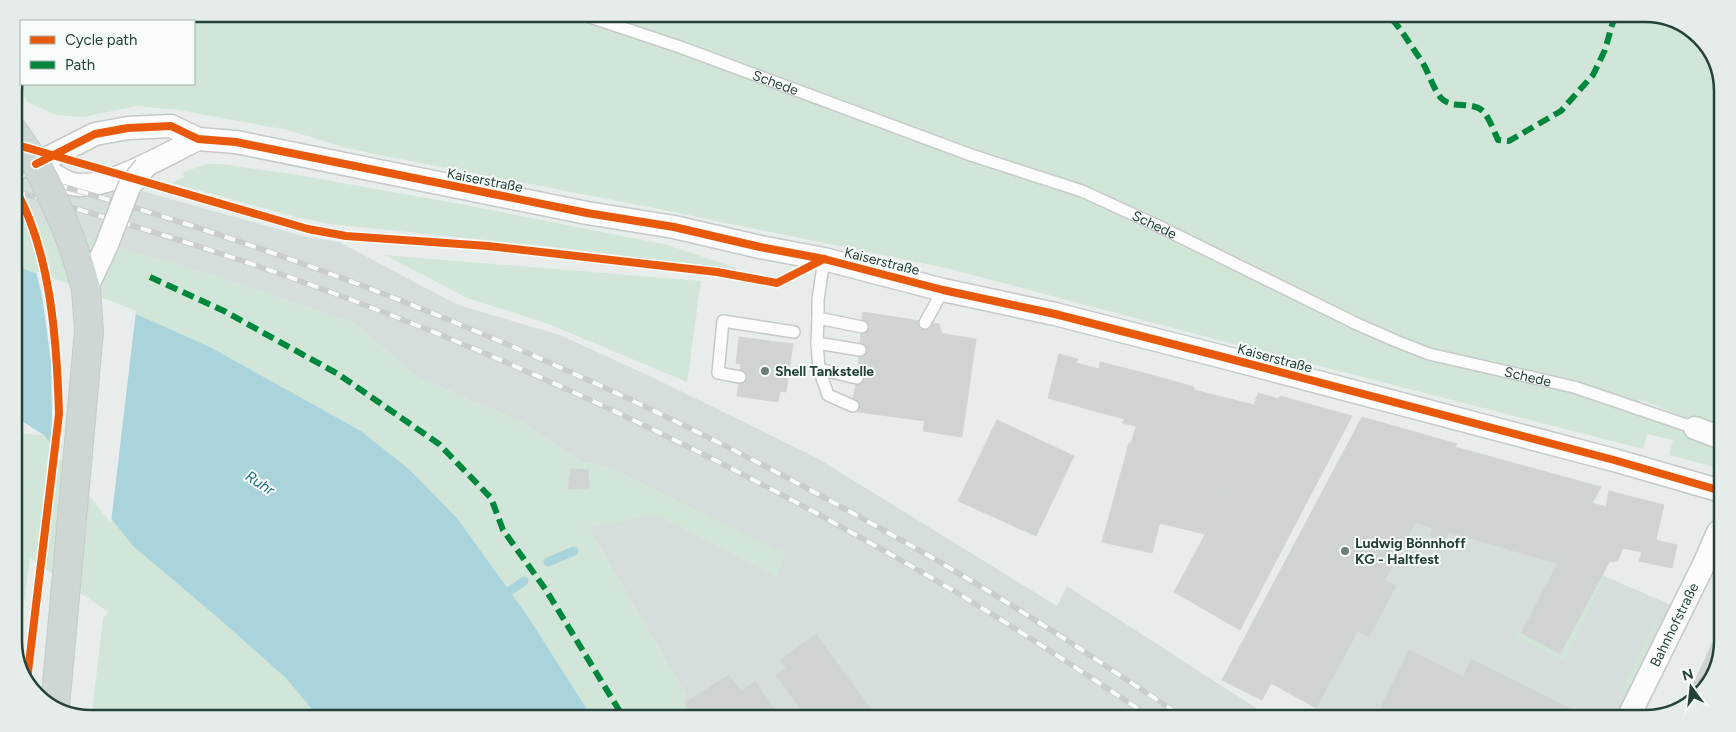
<svg xmlns="http://www.w3.org/2000/svg" width="1736" height="732" viewBox="0 0 1736 732" font-family="Figtree,sans-serif">
<style>
.built{fill:#d6dedb}
.green{fill:#d1e6d8}
.water{fill:#a9d4db}
.pier{fill:#e8edeb}
.lines{fill:none;stroke-linecap:round;stroke-linejoin:round}
.stream{stroke:#a9d4db;stroke-width:9}
.building{fill:#cfd4d2;stroke:#d1d6d4}
.service-casing{stroke:#c5cac8;stroke-width:14}
.minor-casing{stroke:#c5cac8;stroke-width:25}
.primary-casing{stroke:#c3ccc9;stroke-width:30}
.service{stroke:#fcfcfc;stroke-width:11}
.minor{stroke:#fcfcfc;stroke-width:22}
.primary{stroke:#cfd7d5;stroke-width:28}
.rail-casing{stroke:#c9cdcc;stroke-width:5.5}
.rail{stroke:#f7fbf9;stroke-width:4;stroke-dasharray:11;stroke-linecap:butt}
.minor-bridge-casing{stroke:#c5cac8;stroke-width:25;stroke-linecap:butt}
.primary-bridge-casing{stroke:#c3ccc9;stroke-width:30;stroke-linecap:butt}
.minor-bridge{stroke:#fcfcfc;stroke-width:22}
.primary-bridge{stroke:#cfd7d5;stroke-width:28}
.quiet{stroke:#00873e;stroke-width:6;stroke-dasharray:12 6;stroke-linecap:butt}
.cycleway-casing{stroke:#f7fbf9;stroke-width:11}
.cycleway{stroke:#e8590c;stroke-width:8}
.poi-dot{fill:#697e78;stroke:#f7fbf9;stroke-width:2}
.labels{text-anchor:middle;stroke-width:4;stroke-linejoin:round;paint-order:stroke}
.street-label{font-size:14px;fill:#24423a;stroke:#f7fbf9}
.poi-label{font-size:14px;font-weight:bold;fill:#24423a;stroke:#f7fbf9;text-anchor:start}
.water-label{font-size:15px;font-style:italic;fill:#1c6f80;stroke:#f7fbf9}
.rim{fill:none;stroke:#24423a;stroke-width:2.5}
</style>
<rect width="100%" height="100%" fill="#e8edeb"/>
<g class="built">
<path d="M14,155L302,236L339,242L458,305L560,335L654,378L817,458L1057,606L1067,586L1270,717L692,715L682,699L686,695L588,527L656,514L776,576L784,554L612,469L595,464L582,463L519,421L417,377L354,323L221,278L14,217Z"/>
<path d="M1415,522L1432,528L1431,536L1446,540L1448,532L1555,563L1557,564L1521,633L1560,653L1602,575L1671,605L1616,718L1311,717L1358,631L1369,637L1396,587L1385,580Z"/>
</g>
<g class="green">
<path d="M91,14L1674,20L1706,44L1722,86L1719,426H1707L1641,400L1635,411L1719,445L1718,468L1669,455L1673,440L1647,434L1643,449L1226,342L946,268L644,206L379,155L344,147L287,130L179,110L136,106L84,117L55,115L28,102L14,86L21,70V84H194V21H73Z"/>
<path d="M207,164H221L292,174L460,204L668,245L736,268V270L555,247L330,224L296,217L172,183L184,177L183,172Z"/>
<path d="M14,217L221,278L354,323L417,377L519,421L582,463L595,464L612,469L785,554L776,576L656,514L588,527L686,695L682,699L692,715L590,714L529,618L457,518L410,470L361,431L210,347L107,301L14,265Z"/>
<path d="M385,255L701,281L687,382L546,323L467,298Z"/>
<path d="M14,433L44,435L133,546L218,618L286,678L315,713H92L103,618L108,612L30,558L17,655L14,646Z"/>
<path d="M1602,575L1604,577L1564,660L1517,637L1516,634L1521,632V633L1560,653Z"/>
<path d="M1654,625H1658L1626,692L1622,689Z"/>
</g>
<path class="water" d="M14,265L107,301L210,347L361,431L410,470L457,518L529,618L590,714L315,713L286,678L218,618L133,546L44,435L14,416Z"/>
<path class="pier" d="M36,271L136,311L111,523L50,447L52,421L51,361L42,296Z"/>
<g class="lines">
<g class="stream">
<path d="M548,562L574,551"/>
<path d="M501,597L524,581"/>
</g>
</g>
<g class="building">
<path d="M863,312L939,324L942,334L938,333L925,421L851,411L857,378Z"/>
<path d="M938,333L976,339L962,437L923,431Z"/>
<path d="M739,337L793,344L786,392L780,391L778,402L737,396L741,364L736,363Z"/>
<path d="M1059,354L1078,359L1076,363L1099,369L1100,362L1108,364L1098,412L1048,398Z"/>
<path d="M1108,364L1152,375L1136,426L1122,423L1125,419L1098,412Z"/>
<path d="M1152,375L1194,387V390L1152,553L1102,542L1129,443H1131Z"/>
<path d="M1194,390L1254,405L1258,393L1279,399L1205,534L1159,523Z"/>
<path d="M1280,396L1352,416L1240,630L1174,592Z"/>
<path d="M1362,417L1457,444L1385,580L1396,586L1369,637L1358,631L1316,708L1271,683L1262,700L1222,680Z"/>
<path d="M997,420L1074,456L1036,536L958,501Z"/>
<path d="M1455,447L1601,487L1567,550L1555,563L1448,532L1446,540L1430,536L1432,528L1415,522Z"/>
<path d="M571,469H588L589,488L568,489Z"/>
<path d="M1609,491L1664,505L1656,540L1677,545L1672,568L1639,561L1642,552L1623,548L1618,560L1613,562L1610,561L1560,654L1521,633L1557,564L1555,563L1567,550L1592,503L1606,507Z"/>
<path d="M816,634L875,715H805L776,675L786,668L780,660Z"/>
<path d="M1712,643L1717,646L1716,670L1715,672L1702,666Z"/>
<path d="M1409,650L1463,677L1471,659L1583,715L1582,718L1376,717Z"/>
<path d="M1702,666L1715,672L1699,692L1691,688Z"/>
<path d="M729,675L741,691L755,681L778,715H692L684,703Z"/>
<path d="M1691,688L1699,692L1688,705L1682,707Z"/>
</g>
<g class="lines">
<g class="service-casing">
<g id="service">
<path id="s1" d="M587,16L680,47L971,155L1082,191L1154,224L1357,324L1396,341L1429,354L1574,387L1695,428"/>
<path d="M824,259L818,300V318L862,327"/>
<path d="M818,318L817,343L860,350"/>
<path d="M925,323L943,290"/>
<path d="M817,343L819,369L857,378"/>
<path d="M819,369L828,395L853,406"/>
<path d="M740,377L718,373L723,321L794,332"/>
</g>
</g>
<g class="minor-casing">
<g id="minor">
<path d="M36,164L95,134L128,128L171,126L198,139L236,142L587,213L674,227L760,247L824,259L943,290L1055,314L1223,357L1614,460L1718,490"/>
<path d="M36,164C47,170 58,179 69,183C100,195 170,152 198,139"/>
<path d="M1695,428L1719,437"/>
<path id="s2" d="M1628,718L1705,562L1718,532"/>
</g>
</g>
<g class="primary-casing">
<g id="primary">
<path d="M14,132L36,164"/>
<path d="M55,707L89,331L86,289"/>
</g>
</g>
<use href="#service" class="service"/>
<use href="#minor" class="minor"/>
<use href="#primary" class="primary"/>
<g class="rail-casing">
<g id="rail">
<path d="M14,173C312,253 597,371 867,521C949,566 1028,614 1106,666C1131,683 1157,699 1182,717"/>
<path d="M14,191C132,224 248,260 362,304C573,384 776,485 969,600C1030,637 1090,677 1149,716"/>
</g>
</g>
<use href="#rail" class="rail"/>
<g class="minor-bridge-casing">
<path id="minor-bridge" d="M86,289L106,247L129,187L145,167"/>
</g>
<g class="primary-bridge-casing">
<path id="primary-bridge" d="M36,164C58,207 74,242 86,289"/>
</g>
<use href="#minor-bridge" class="minor-bridge"/>
<use href="#primary-bridge" class="primary-bridge"/>
<g class="quiet">
<path d="M1392,19C1403,32 1411,46 1421,60C1429,72 1432,87 1441,98C1452,110 1472,100 1484,112C1490,120 1494,131 1498,140L1509,141L1561,111L1593,75L1605,50L1612,25L1615,19"/>
<path d="M150,277L224,311L338,374L439,444L491,498L503,530L546,590L622,715"/>
</g>
<g class="cycleway-casing">
<g id="cycleway">
<path d="M14,144L308,229L346,236L488,246L717,272L777,283L824,259"/>
<path d="M36,164L95,134L128,128L171,126L198,139L236,142L587,213L674,227L760,247L824,259L943,290L1055,314L1223,357L1614,460L1718,490"/>
<path d="M14,187C51,250 57,343 59,414L27,680"/>
</g>
</g>
<use href="#cycleway" class="cycleway"/>
</g>
<g class="poi-dot">
<circle cx="765" cy="371" r="5"/>
<circle cx="1345" cy="551" r="5"/>
</g>
<g class="labels">
<g class="street-label">
<text dy="5" stroke="none"><textPath href="#s1" startOffset="200">Schede</textPath></text>
<text transform="translate(485 180) rotate(11)" y="5">Kaiserstraße</text>
<text dy="5" stroke="none"><textPath href="#s1" startOffset="605">Schede</textPath></text>
<text transform="translate(882 261) rotate(14)" y="5">Kaiserstraße</text>
<text transform="translate(1275 358) rotate(15)" y="5">Kaiserstraße</text>
<text dy="5" stroke="none"><textPath href="#s1" startOffset="1010">Schede</textPath></text>
<text dy="5" stroke="none"><textPath href="#s2" startOffset="104">Bahnhofstraße</textPath></text>
</g>
<g class="poi-label">
<text x="775" y="376">Shell Tankstelle</text>
<text x="1355" y="548">Ludwig Bönnhoff<tspan x="1355" dy="16">KG - Haltfest</tspan></text>
</g>
<g class="water-label">
<text transform="translate(260 483) rotate(33)" y="5">Ruhr</text>
</g>
</g>
<path d="M0 0H1736V732H0ZM91 22H1645A69 69 0 0 1 1714 91V641A69 69 0 0 1 1645 710H91A69 69 0 0 1 22 641V91A69 69 0 0 1 91 22Z" fill="#e6ecea" fill-rule="evenodd"/>
<path class="rim" d="M91 22H1645A69 69 0 0 1 1714 91V641A69 69 0 0 1 1645 710H91A69 69 0 0 1 22 641V91A69 69 0 0 1 91 22Z"/>
<rect x="20" y="20" width="175" height="65" fill="#f7fbf9" stroke="#a3b1ad"/>
<rect x="30" y="36" width="25" height="8" fill="#e8590c" stroke="#a3b1ad"/>
<text x="65" y="45" font-size="15" fill="#24423a">Cycle path</text>
<rect x="30" y="61" width="25" height="8" fill="#00873e" stroke="#a3b1ad"/>
<text x="65" y="70" font-size="15" fill="#24423a">Path</text>
<g transform="translate(1691 687) rotate(345)" stroke="#f7fbf9" stroke-width="4" paint-order="stroke">
<path d="M0-4L9 19L0 12L-9 19Z" fill="#24423a"/>
<text y="-8" font-size="14" font-weight="bold" text-anchor="middle" fill="#24423a">N</text>
</g>
</svg>
